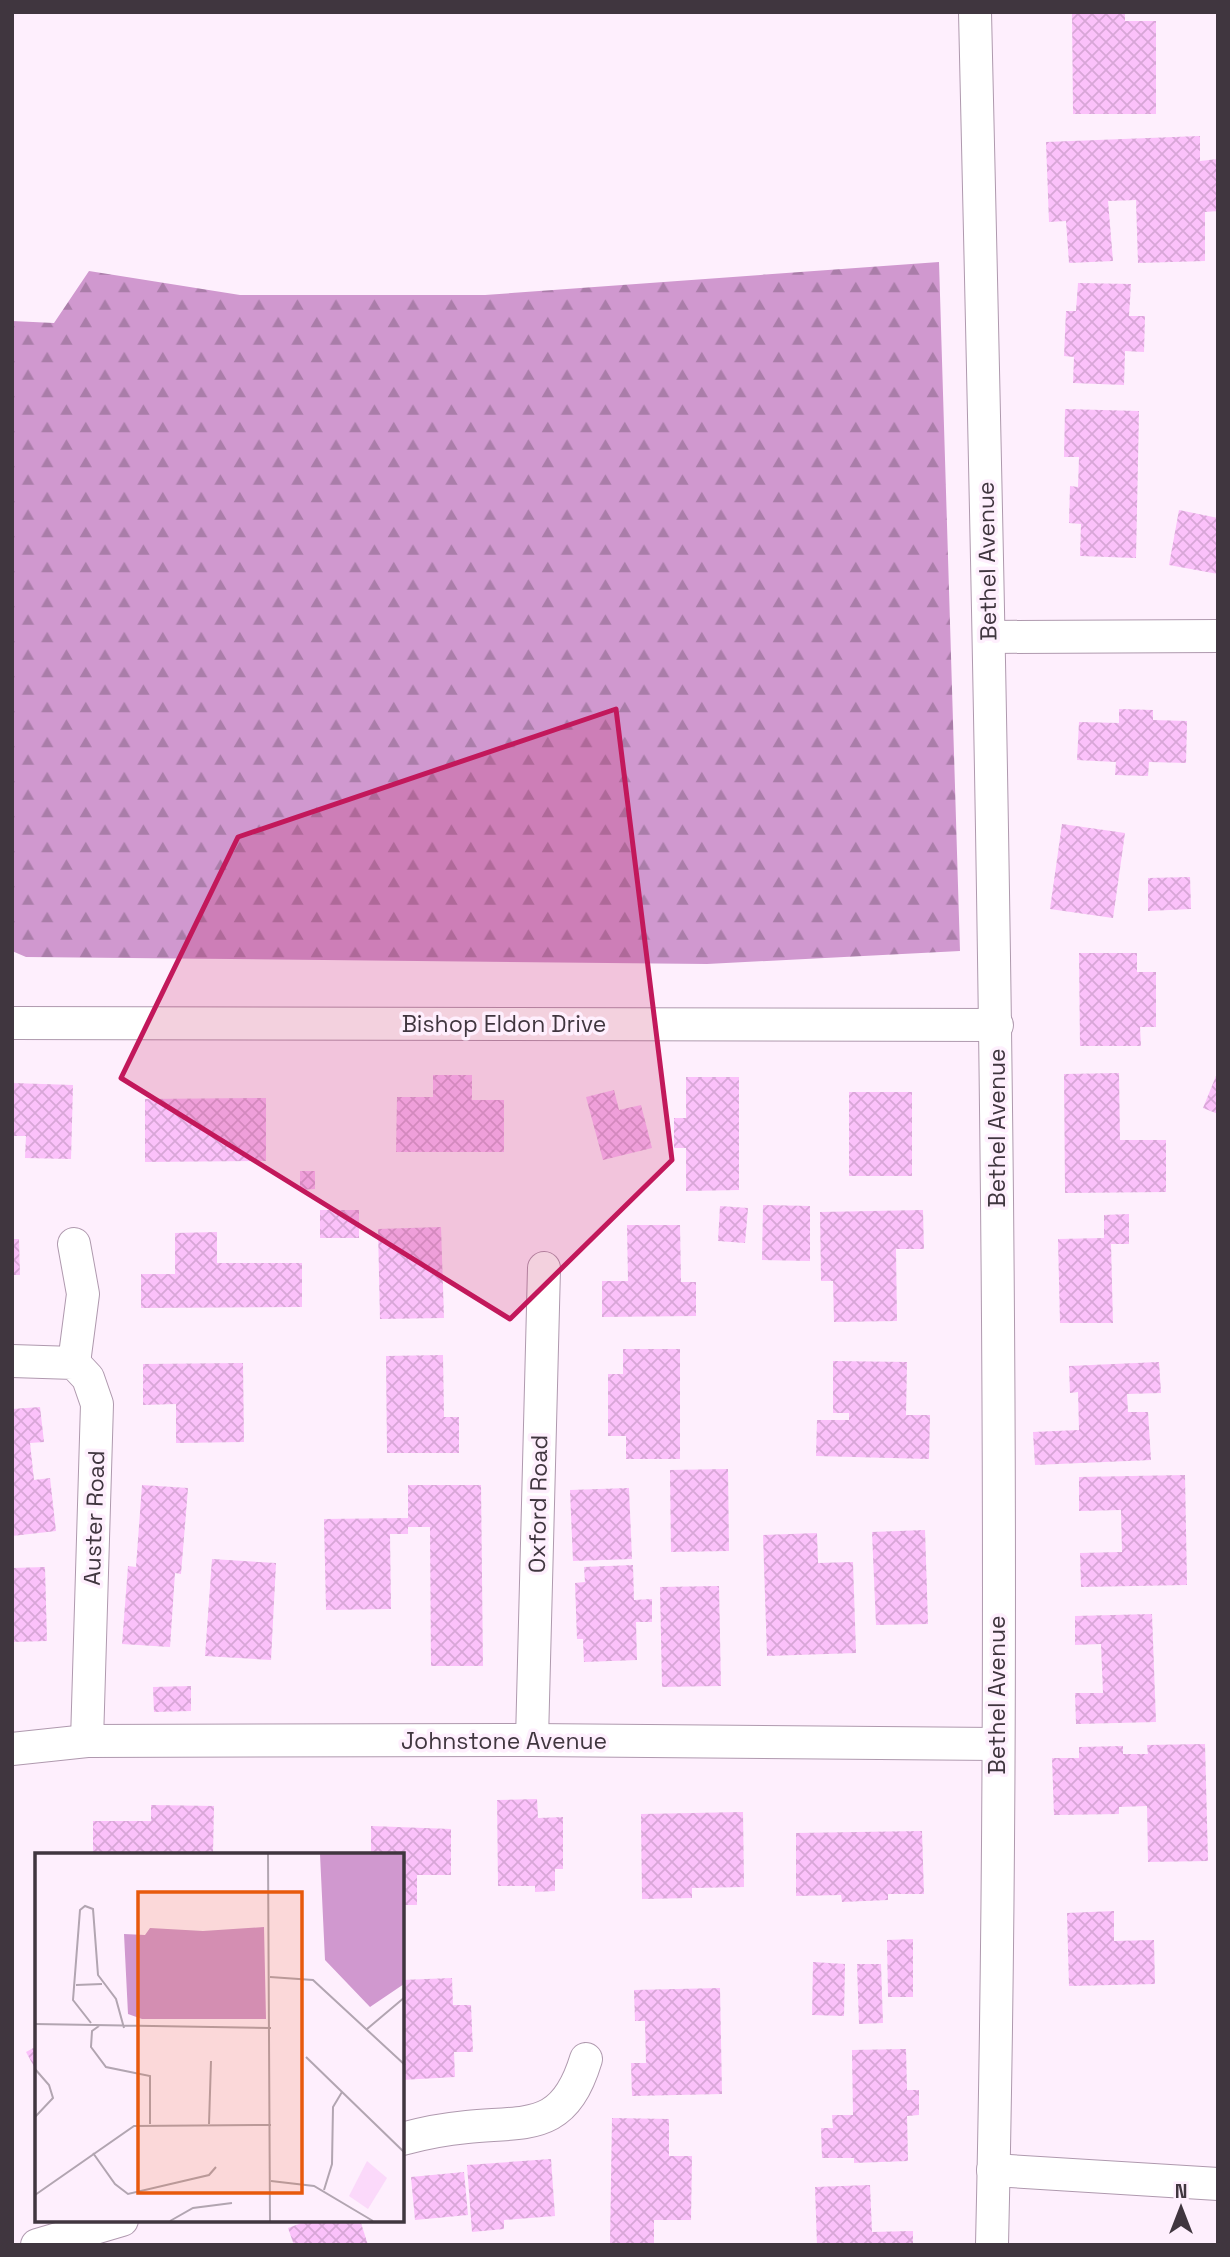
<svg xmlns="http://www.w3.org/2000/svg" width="1230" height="2257" viewBox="0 0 1230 2257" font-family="'Space Grotesk',sans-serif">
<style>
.forest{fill:url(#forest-firs)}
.building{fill:url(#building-cross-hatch)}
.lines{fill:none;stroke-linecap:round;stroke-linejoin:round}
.street-casing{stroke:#af99ae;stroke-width:34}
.street{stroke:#fff;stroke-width:32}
.marked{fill:#c2185b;fill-opacity:0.2;stroke:#c2185b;stroke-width:5;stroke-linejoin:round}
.labels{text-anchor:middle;stroke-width:7;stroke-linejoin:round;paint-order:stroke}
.street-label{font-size:23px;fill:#40363f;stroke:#feeffd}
.inset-road{fill:none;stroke:#b2a5b1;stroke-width:2}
.view{fill:#e8590c;fill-opacity:0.15;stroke:#e8590c;stroke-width:3.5}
.inset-edge{fill:none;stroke:#40363f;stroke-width:3.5}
</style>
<defs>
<pattern id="forest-firs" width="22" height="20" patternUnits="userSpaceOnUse" patternTransform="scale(1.75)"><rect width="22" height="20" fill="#d098cf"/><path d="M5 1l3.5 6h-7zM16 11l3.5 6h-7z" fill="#aa7da9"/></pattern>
<pattern id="building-cross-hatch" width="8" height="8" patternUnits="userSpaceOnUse" patternTransform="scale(1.75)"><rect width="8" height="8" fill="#fbc1fa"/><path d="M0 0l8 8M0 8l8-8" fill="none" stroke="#d8a6d7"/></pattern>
</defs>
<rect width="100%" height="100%" fill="#feeffd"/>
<path class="forest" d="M939,262L960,951L707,964L26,957L12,951V321L54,323L89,271L240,295H485Z"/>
<g class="building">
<path d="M1072,12H1125V21H1156V114H1073Z"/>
<path d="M1200,136V161L1218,159V211L1205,212V261L1138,263L1136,200L1108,201L1113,261L1069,263L1066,221L1049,222L1046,142Z"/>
<path d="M1078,283L1131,284L1129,316H1145L1144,352L1125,351L1124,385L1073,383L1074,357L1064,356L1066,311H1076Z"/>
<path d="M1065,409L1139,411L1136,558L1080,556L1081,524L1069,523L1070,486L1078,487L1079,457H1064Z"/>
<path d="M1179,510L1218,518V574L1169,565Z"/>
<path d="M1119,709L1153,710V720L1187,721L1186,763L1149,762L1148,776L1115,775L1116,762L1077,760L1079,722L1119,723Z"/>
<path d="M1062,824L1125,833L1113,918L1050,909Z"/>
<path d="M1190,877L1191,909L1148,911V878Z"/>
<path d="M1079,953H1137V972H1156V1027H1140L1141,1046H1080Z"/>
<path d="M1218,1071V1114L1203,1108Z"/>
<path d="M1119,1073L1120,1140H1166V1192L1065,1193L1064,1074Z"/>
<path d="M433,1075H472V1100H504V1152H396L397,1097H433Z"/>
<path d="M686,1077H739V1190L686,1191V1148H674V1118H686Z"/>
<path d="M12,1083L73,1085L71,1159L25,1158L26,1136H12Z"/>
<path d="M614,1090L619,1110L641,1105L652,1148L603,1160L586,1097Z"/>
<rect x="849" y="1092" width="63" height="84"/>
<path d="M266,1098V1161L145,1162V1099Z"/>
<path d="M300,1171H315V1189L300,1190Z"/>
<path d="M763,1205L810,1206V1261L762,1260Z"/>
<path d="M720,1206L748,1208L745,1243L718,1241Z"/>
<rect x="320" y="1210" width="39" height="28"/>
<path d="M923,1210L924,1249H896L897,1321L834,1322L833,1281H821L820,1212Z"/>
<path d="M1129,1214V1244H1111L1113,1323H1060L1058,1239L1104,1238V1215Z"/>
<path d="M627,1225H680L681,1282H696V1316L602,1317V1281H628Z"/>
<path d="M441,1227L444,1318L380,1319L378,1229Z"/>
<path d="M217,1232V1263H302V1307L141,1308V1274H175V1233Z"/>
<path d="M12,1239H19L20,1275H12Z"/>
<path d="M623,1349H680V1459H626V1436H608V1374H623Z"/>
<path d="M443,1355L444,1417H459V1453H387L386,1356Z"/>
<path d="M833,1361L907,1362L906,1415H930L929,1459L816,1456L817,1420H849V1413H833Z"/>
<path d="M1159,1362L1161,1393L1127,1394L1128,1412H1148L1151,1460L1035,1465L1033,1432L1079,1430L1078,1392L1070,1393L1069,1366Z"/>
<path d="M243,1363L244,1442L176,1443V1404L143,1405V1364Z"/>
<path d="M40,1407L44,1442L30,1443L34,1480L50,1478L56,1531L12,1536V1409Z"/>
<path d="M728,1469L729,1551L671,1552L670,1470Z"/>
<path d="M1185,1475L1187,1585L1081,1587L1080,1553L1122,1552L1121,1510L1079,1511V1477Z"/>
<path d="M142,1485L188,1488L181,1574L175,1573L170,1647L122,1644L128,1566L136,1567Z"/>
<path d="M408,1485H481L483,1666H431L430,1527H408V1534H390L391,1609L326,1610L324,1519L408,1518Z"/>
<path d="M629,1488L632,1559L573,1561L570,1490Z"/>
<path d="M925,1530L928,1624L876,1625L872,1532Z"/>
<path d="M817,1533L818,1563L853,1562L856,1653L767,1656L763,1535Z"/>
<path d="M212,1559L276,1563L271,1660L205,1656Z"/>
<path d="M633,1565L634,1600L652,1599V1622H636L637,1660L584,1662L583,1639H577L575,1583L585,1582L584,1567Z"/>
<path d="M45,1567L47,1641L12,1642V1568Z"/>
<path d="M719,1586L721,1686L662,1687L660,1587Z"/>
<path d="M1152,1614L1156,1722L1076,1724L1075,1693H1103L1101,1644L1075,1645V1616Z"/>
<path d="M191,1686V1711L154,1712L153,1687Z"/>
<path d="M1205,1744L1208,1861L1148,1862L1147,1806L1119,1807V1814L1054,1815L1052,1758H1079V1747L1123,1746V1754H1148L1147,1745Z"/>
<path d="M537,1799L538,1818L563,1817V1869H555V1891L535,1892V1886H498L497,1800Z"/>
<path d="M151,1805L214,1806L213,1854H93V1821H151Z"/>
<path d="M743,1812L744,1887L692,1888V1898L642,1899L641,1814Z"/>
<path d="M371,1826L451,1829V1875H417V1905H402V1854H371Z"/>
<path d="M922,1831L924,1894H888V1900L842,1902L841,1895L796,1896V1833Z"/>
<path d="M1114,1911V1941L1154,1940L1155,1984L1069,1986L1067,1913Z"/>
<path d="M913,1939V1997H888L887,1940Z"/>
<path d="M813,1962L845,1964L844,2016L812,2015Z"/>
<path d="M857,1964H881L883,2023L859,2024Z"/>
<path d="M452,1978L453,2005H471L473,2052H454L455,2077L402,2080V1980Z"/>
<path d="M720,1988L722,2094L632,2096L631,2063H646L645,2021H635L634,1990Z"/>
<path d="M37,2046V2072L26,2052Z"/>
<path d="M906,2049L907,2090H919V2115L907,2116L908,2161L854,2163V2158H822L821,2128H833L832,2115H853L852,2050Z"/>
<path d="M612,2118L669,2119V2156H692L691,2220H654V2243H610Z"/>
<path d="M551,2159L555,2216L504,2220V2229L472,2232L467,2165Z"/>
<path d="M464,2172L468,2215L415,2220L411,2177Z"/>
<path d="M870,2185L872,2232L913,2231V2245H817L815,2187Z"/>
<path d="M310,2220H360L368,2245H294L288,2228Z"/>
</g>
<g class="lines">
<g class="street-casing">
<g id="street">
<path d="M975,12C992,756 1009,1501 992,2245"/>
<path d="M989,637L1218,636"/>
<path d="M12,1023L997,1025"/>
<path d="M74,1244L83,1294L74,1363"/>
<path d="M12,1361L74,1363L88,1378L97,1404L87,1741"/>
<path d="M532,1740L544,1268"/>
<path d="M12,1749L87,1741L532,1740L997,1744"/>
<path d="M402,2139C424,2133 445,2129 467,2127C530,2121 564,2131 586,2059"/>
<path d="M993,2170L1218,2184"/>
<path d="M37,2245L122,2220"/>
</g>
</g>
<use href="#street" class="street"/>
</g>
<path class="marked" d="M616,709L672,1160L510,1319L121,1078L238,837Z"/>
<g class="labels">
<g class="street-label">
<text transform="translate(987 561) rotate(-91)" y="8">Bethel Avenue</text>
<text x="504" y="1032">Bishop Eldon Drive</text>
<text transform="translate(997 1128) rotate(-90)" y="8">Bethel Avenue</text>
<text transform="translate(538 1504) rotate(-89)" y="8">Oxford Road</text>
<text transform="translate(94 1518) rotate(-88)" y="8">Auster Road</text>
<text transform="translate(997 1695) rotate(-90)" y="8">Bethel Avenue</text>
<text x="504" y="1749">Johnstone Avenue</text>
</g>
</g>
<g transform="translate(35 1853)">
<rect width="369" height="369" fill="#feeffd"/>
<path d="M285,1H369V131L335,154L290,107ZM229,74L231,166H107L93,161L89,81L110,82L115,75L168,78Z" fill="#d098cf"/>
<path d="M332,308L352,325L333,356L314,343Z" fill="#fbd9fa"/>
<path class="inset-road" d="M233,1L235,368M235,124L278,127L370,212M41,132L67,131M56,170L38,147L45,57L50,53L58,56L63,122L81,146L89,175M0,171L236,175M64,173L57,178L56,194L71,214L115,223V271M332,176L370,144M271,204L370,300M0,216L14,232L18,245L0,264M174,271L176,208M58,300L80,331L93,341L174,322L181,314M236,328L279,333L338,368M289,337L297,311L298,254L307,239M0,342L99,273L236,272M135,368L158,355L197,350"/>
<path class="view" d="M103,39H267V340H103Z"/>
<rect width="369" height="369" class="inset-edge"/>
</g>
<rect width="1230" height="2257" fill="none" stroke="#40363f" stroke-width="28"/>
<g transform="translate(1181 2208)" stroke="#feeffd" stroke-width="5" paint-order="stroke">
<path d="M0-5L12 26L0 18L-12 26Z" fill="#40363f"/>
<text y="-10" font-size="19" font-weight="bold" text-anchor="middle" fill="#40363f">N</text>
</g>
</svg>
